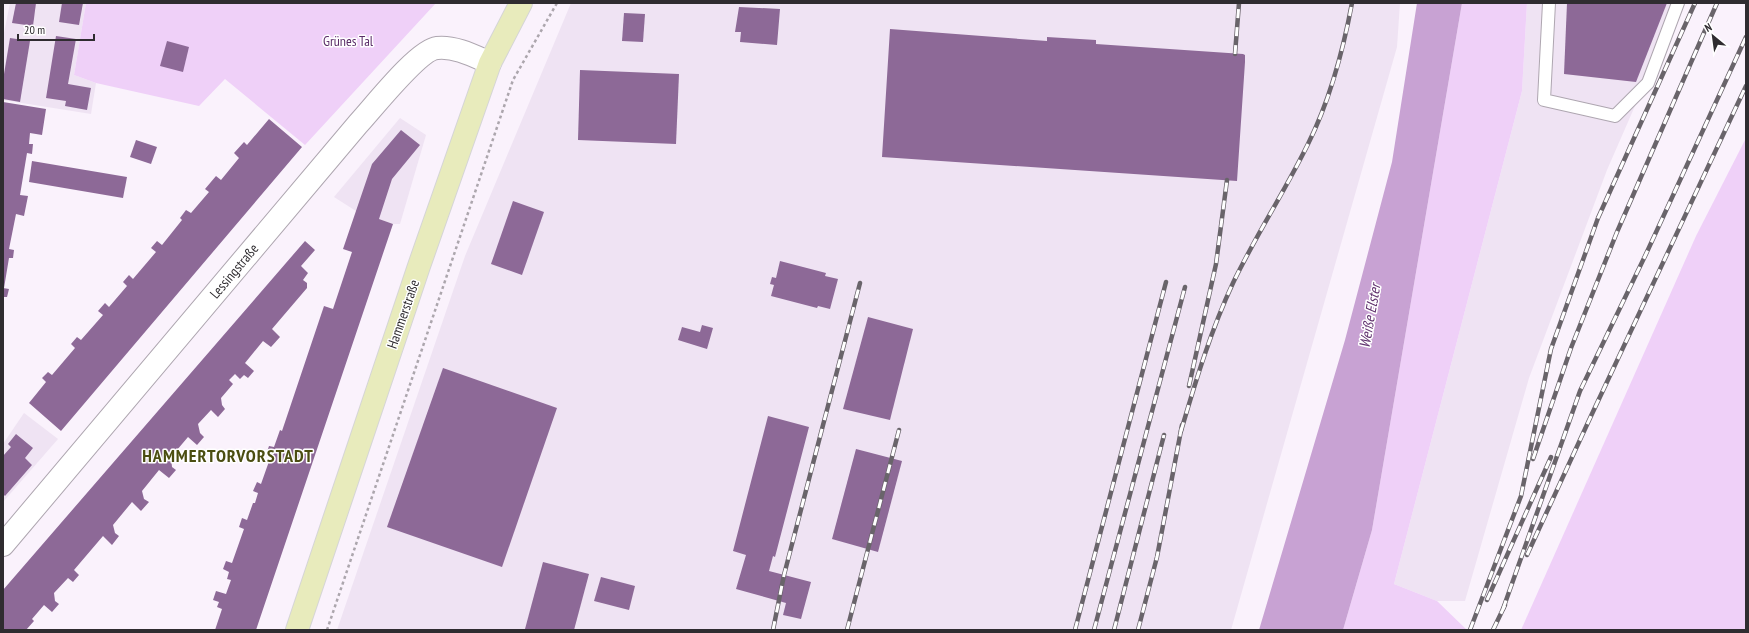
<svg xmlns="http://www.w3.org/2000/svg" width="1749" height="633" viewBox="0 0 1749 633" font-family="'PT Sans Narrow',sans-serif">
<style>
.built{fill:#efe3f3}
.green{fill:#efd0f8}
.water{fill:#c8a2d3}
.building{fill:#8d6997}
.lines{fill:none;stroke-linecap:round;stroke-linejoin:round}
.service-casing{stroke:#aea6b0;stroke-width:14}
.secondary-casing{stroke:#aea6b0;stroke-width:24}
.primary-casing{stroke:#d5d5d6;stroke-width:24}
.path{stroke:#aca6ad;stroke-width:2.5;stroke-dasharray:3 3;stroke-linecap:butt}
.service{stroke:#fff;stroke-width:12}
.secondary{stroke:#fff;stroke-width:22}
.primary{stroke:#e8ebbc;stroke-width:22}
.rail-casing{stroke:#69646a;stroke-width:4.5}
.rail{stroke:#fff;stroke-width:3;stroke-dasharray:9;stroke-linecap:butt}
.labels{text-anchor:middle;stroke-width:3;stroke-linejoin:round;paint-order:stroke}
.park-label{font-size:14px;fill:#5a2c68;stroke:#fff}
.street-label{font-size:14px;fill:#2f2c30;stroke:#fff}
.water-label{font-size:15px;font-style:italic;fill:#60326e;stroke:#fff}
.district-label{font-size:18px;font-weight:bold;letter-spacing:1px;fill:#4b4d11;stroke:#fff}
</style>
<rect width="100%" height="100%" fill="#faf2fc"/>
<g class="built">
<path d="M10,3H86L74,75L96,83L91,114L3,100V38Z"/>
<path d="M571,3H1400L1397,47L1231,630H337L465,256Z"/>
<path d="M1527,3H1680L1607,170L1529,378L1465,601H1437L1394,584L1522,91Z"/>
<path d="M400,118L426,135L400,224H393L356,211L334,197Z"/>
<path d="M24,413L58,439L3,502V444Z"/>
</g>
<g class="green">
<path d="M86,3H436L305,145L225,79L199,106L96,83L74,75Z"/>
<path d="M1462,3H1527L1522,91L1394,584L1437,601L1467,630H1343L1372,530Z"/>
<path d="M1746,138V630H1521L1696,236Z"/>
</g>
<path class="water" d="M1417,3H1462L1372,530L1343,630H1259L1345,340L1392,162Z"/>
<g class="building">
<path d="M16,3H36L33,26L12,23Z"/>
<path d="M62,3H83L79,25L59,22Z"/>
<path d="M1567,3H1667L1636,82L1564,74Z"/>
<path d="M739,7L780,9L777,45L740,42L741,32H735Z"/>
<path d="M624,13L645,14L643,42L622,41Z"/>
<path d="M890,29L1047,41V37L1096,40V44L1243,54L1245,55V62L1237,181L882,157Z"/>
<path d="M56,36L76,39L68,84L91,88L87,110L65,106L66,101L46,98Z"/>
<path d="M10,38L30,41L20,102L3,99V80Z"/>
<path d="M167,41L189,47L183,72L160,66Z"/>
<path d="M580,70L679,74L676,144L578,140Z"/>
<path d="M3,102L46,109L42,135L30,133L29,144H33L32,154L27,153L20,195L28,196L24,216L16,214L9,249L14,250L13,258H9L4,288Z"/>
<path d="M269,119L302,147L61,431L29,403L46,382L42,378L48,372L52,375L75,348L71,344L77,337L81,340L103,315L98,311L105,303L109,307L127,286L123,282L129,275L133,279L156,252L151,248L157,241L162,245L182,220L180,218L186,210L191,213L209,192L205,189L216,176L221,180L239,158L234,153L244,142L247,145Z"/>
<path d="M401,130L420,145L392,179L379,219L393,224L256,630H215L222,609L217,607L219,602L213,600L216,591L226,594L231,580L227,579L229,572L223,569L226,561L232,563L244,529L239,527L242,518L247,520L253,503H255L258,493L253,491L257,482L261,484L267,467L271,456L266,455L269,446L274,447L280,430L282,431L324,306L333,309L352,252L343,249L372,164Z"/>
<path d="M136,140L157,147L151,164L130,157Z"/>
<path d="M32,161L127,177L123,198L29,182Z"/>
<path d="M513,201L544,212L522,275L491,264Z"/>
<path d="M305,241L315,250L301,266L308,273L303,280L307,283V288L272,329L280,337L271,347L263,341L245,363L254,371L248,378L244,375L240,379L235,374L229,380L233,384L221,398L222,405L225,409L218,417L211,410L198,424L200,433L204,437L197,445L188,437L171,457L172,467L176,470L169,478L159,470L142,491L144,499L149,502L141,511L132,502L113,525L115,533L119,536L112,545L103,536L74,570L79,575L73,582L68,578L54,593L55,601L59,604L52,612L44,605L32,619L34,621L26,630H3V590Z"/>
<path d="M780,261L826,273L825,276L838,279L830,309L818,306L817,308L771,296L774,285L770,284L772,277L776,278Z"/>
<path d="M3,288L9,289L7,297H3Z"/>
<path d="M868,317L913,329L890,420L843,409Z"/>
<path d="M702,325L713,328L707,349L678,340L682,327L700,332Z"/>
<path d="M443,368L557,408L502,567L387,527Z"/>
<path d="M768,416L809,427L775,557L773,556L769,571L811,582L801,619L783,615L786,603L736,589L746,555L733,551Z"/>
<path d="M16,434L33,448L25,458L32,465L5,496L3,494V456L11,447L8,444Z"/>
<path d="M856,449L902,461L878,552L832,539Z"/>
<path d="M543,562L589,574L574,630L525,629Z"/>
<path d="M601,577L635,586L629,610L594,601Z"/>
</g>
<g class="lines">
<g class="service-casing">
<path id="service" d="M1549,3L1544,100L1615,116L1648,83L1678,3"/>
</g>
<g class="secondary-casing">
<path id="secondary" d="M3,545L358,124C373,108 418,50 437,48C455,46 474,56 490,63"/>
</g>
<g class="primary-casing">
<path id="primary" d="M297,630L419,266L490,63L521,3"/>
</g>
<path class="path" d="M327,630L513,80L557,3"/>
<use href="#service" class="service"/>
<use href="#secondary" class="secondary"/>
<use href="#primary" class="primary"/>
<g class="rail-casing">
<g id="rail">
<path d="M1235,54L1239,3"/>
<path d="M1189,386L1216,264L1227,180"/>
<path d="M1181,431C1196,380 1211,330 1233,283C1256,235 1285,191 1308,144C1330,100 1343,51 1352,3"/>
<path d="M1533,459L1571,348L1617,232L1717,3"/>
<path d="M1527,555L1591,416L1746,86"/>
<path d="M1487,600L1551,457"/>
<path d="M1503,609L1580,391L1646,254L1746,37"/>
<path d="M773,630L784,575L860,283"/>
<path d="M847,630L899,430"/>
<path d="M1075,630L1166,282"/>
<path d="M1094,630L1185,287"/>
<path d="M1114,630L1164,435"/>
<path d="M1138,630L1157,557L1182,425"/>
<path d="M1470,630L1521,496L1551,349L1598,218L1695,3"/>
<path d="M1493,630L1505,605"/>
</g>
</g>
<use href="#rail" class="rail"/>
</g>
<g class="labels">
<g class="park-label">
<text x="348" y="46">Grünes Tal</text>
</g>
<g class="street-label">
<text transform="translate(234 271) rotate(-50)" y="5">Lessingstraße</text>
<text transform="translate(403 314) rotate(-71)" y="5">Hammerstraße</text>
</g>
<g class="water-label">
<text transform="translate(1370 316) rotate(-80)" y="5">Weiße Elster</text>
</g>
<g class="district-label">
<text x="228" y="462">HAMMERTORVORSTADT</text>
</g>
</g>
<rect width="1749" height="633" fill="none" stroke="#2f2c30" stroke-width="8"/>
<g transform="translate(1713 36) rotate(331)" stroke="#ffffff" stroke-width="3" paint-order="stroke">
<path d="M0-3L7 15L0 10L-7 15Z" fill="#2f2c30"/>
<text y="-6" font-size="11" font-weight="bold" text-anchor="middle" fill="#2f2c30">N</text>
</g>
<path d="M18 34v6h76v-6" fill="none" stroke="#2f2c30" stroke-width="2"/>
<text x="24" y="34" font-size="12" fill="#2f2c30" stroke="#ffffff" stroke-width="3" paint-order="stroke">20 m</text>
</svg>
